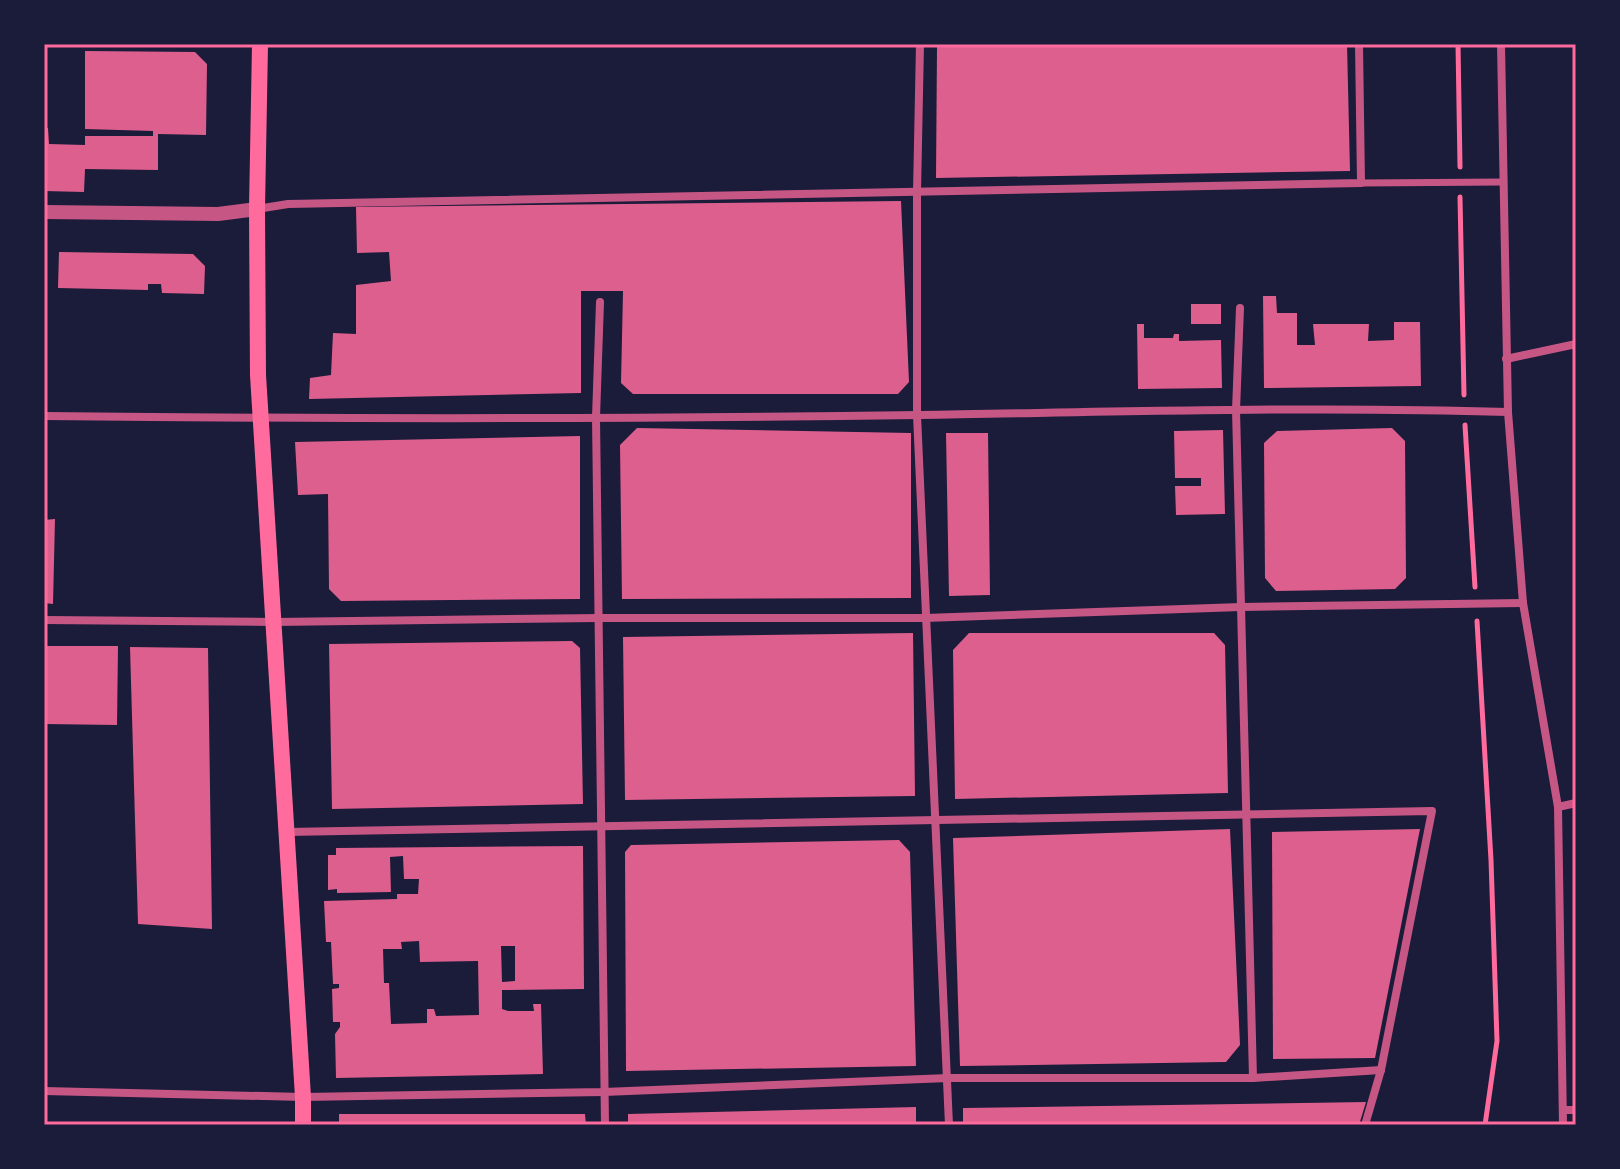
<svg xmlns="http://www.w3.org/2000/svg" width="1620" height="1169" viewBox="0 0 1620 1169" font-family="'Work Sans',sans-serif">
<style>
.building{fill:#dd5f8e;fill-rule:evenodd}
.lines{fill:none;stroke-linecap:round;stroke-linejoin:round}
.path{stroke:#ff6b9d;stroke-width:5}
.pedestrian{stroke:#c65784;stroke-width:7}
.minor{stroke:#c65784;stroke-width:8}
.tertiary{stroke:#c65784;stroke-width:14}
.secondary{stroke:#ff6b9d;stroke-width:16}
.neatline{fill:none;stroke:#ff6b9d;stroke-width:3}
</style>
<rect width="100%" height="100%" fill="#1b1b3a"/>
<g class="building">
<path d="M940,44H1347L1350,171L936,178L937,47Z"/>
<path d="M85,51L195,52L207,64L206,135L158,134V170L85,169L84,192L44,191V128H48L49,144L85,145V136H153V131L85,129Z"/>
<path d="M901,201L909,382L898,394H633L621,383L623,291H581V393L309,399L310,378L331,375L333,333L356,334V285L391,281L389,252L357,253L356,207Z"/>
<path d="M59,252L193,254L205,266L204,294L162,293L161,284H148V290L58,288Z"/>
<path d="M1263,296H1276L1277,313H1297V345H1315L1313,324H1369L1368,341L1394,340V322H1420L1421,386L1264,388Z"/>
<rect x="1191" y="304" width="30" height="20"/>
<path d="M1137,324H1144V338H1173L1174,334H1179V341L1221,340L1222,388L1138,389Z"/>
<path d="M637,428L911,433V598L622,599L620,445Z"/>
<path d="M1392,428L1405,441L1406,578L1395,589L1276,591L1265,578L1264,443L1277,431Z"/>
<path d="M1223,430L1225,514L1176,515L1175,486H1201V478H1175L1174,431Z"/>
<path d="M946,433H988L990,595L949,596Z"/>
<path d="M580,436V599L341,601L329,589L328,494L298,495L295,442Z"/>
<path d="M55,519L53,604L44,603V520Z"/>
<path d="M913,633L915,796L625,800L623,637Z"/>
<path d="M969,633H1214L1225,645L1228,793L955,799L953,650Z"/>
<path d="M572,641L580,648L583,804L332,809L329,644Z"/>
<path d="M44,646H118L117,725L44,724Z"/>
<path d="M130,647L208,648L212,929L138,924Z"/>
<path d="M1230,829L1240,1045L1226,1062L960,1066L953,838Z"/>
<path d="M1420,829L1375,1058L1273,1059L1272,832Z"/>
<path d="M899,840L910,852L916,1066L626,1071L625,852L631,845Z"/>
<path d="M583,846L584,989L502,990V1009L508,1011H534L533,1004H541L543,1074L336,1078L335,1034L340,1027V1022H333L332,989L339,988V984H333L331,942H326L324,901L397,899V894H418L419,879H404L403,856L390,857L391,892L337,893V889L328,890V855H336V848ZM419,941L420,962L478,961L479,1015L436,1016L434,1009H427V1023L391,1024L389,983H384L383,949H402L401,942ZM501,946H515V981L502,982Z"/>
<path d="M1366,1102L1359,1125H963V1108Z"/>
<path d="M916,1107V1125H628V1114Z"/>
<path d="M339,1114H585L586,1125H339Z"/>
</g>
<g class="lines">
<g class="path">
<path d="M1458,44L1460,167"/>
<path d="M1460,197L1464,395"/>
<path d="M1465,425L1475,587"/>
<path d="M1477,621L1491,860L1497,1041L1485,1125"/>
</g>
<path class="pedestrian" d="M1361,183L1503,182"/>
<g class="minor">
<path d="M920,44L917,192V415L949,1125"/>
<path d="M1501,44L1508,412L1523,603L1558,807L1563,1125"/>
<path d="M257,209L288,204L1361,183L1359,44"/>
<path d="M600,302L596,417L605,1125"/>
<path d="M1240,308L1236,410L1253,1078"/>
<path d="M1506,359L1576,344"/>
<path d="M44,416C336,419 628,419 919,415C1116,412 1312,406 1508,412"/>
<path d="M44,620L274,622L599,618H925L1241,607L1523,603"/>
<path d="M1558,807L1576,803"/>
<path d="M287,832L1432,811L1381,1070L1365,1125"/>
<path d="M44,1091L303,1097L604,1092L948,1078H1253L1381,1070"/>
<path d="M1563,1110H1576"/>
</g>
<path class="tertiary" d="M44,212L218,214L257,209"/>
<path class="secondary" d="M260,44L257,209L258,375L303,1097V1125"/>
</g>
<rect width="1620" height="1169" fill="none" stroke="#1b1b3a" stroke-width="92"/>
<rect x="46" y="46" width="1528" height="1077" class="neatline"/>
</svg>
